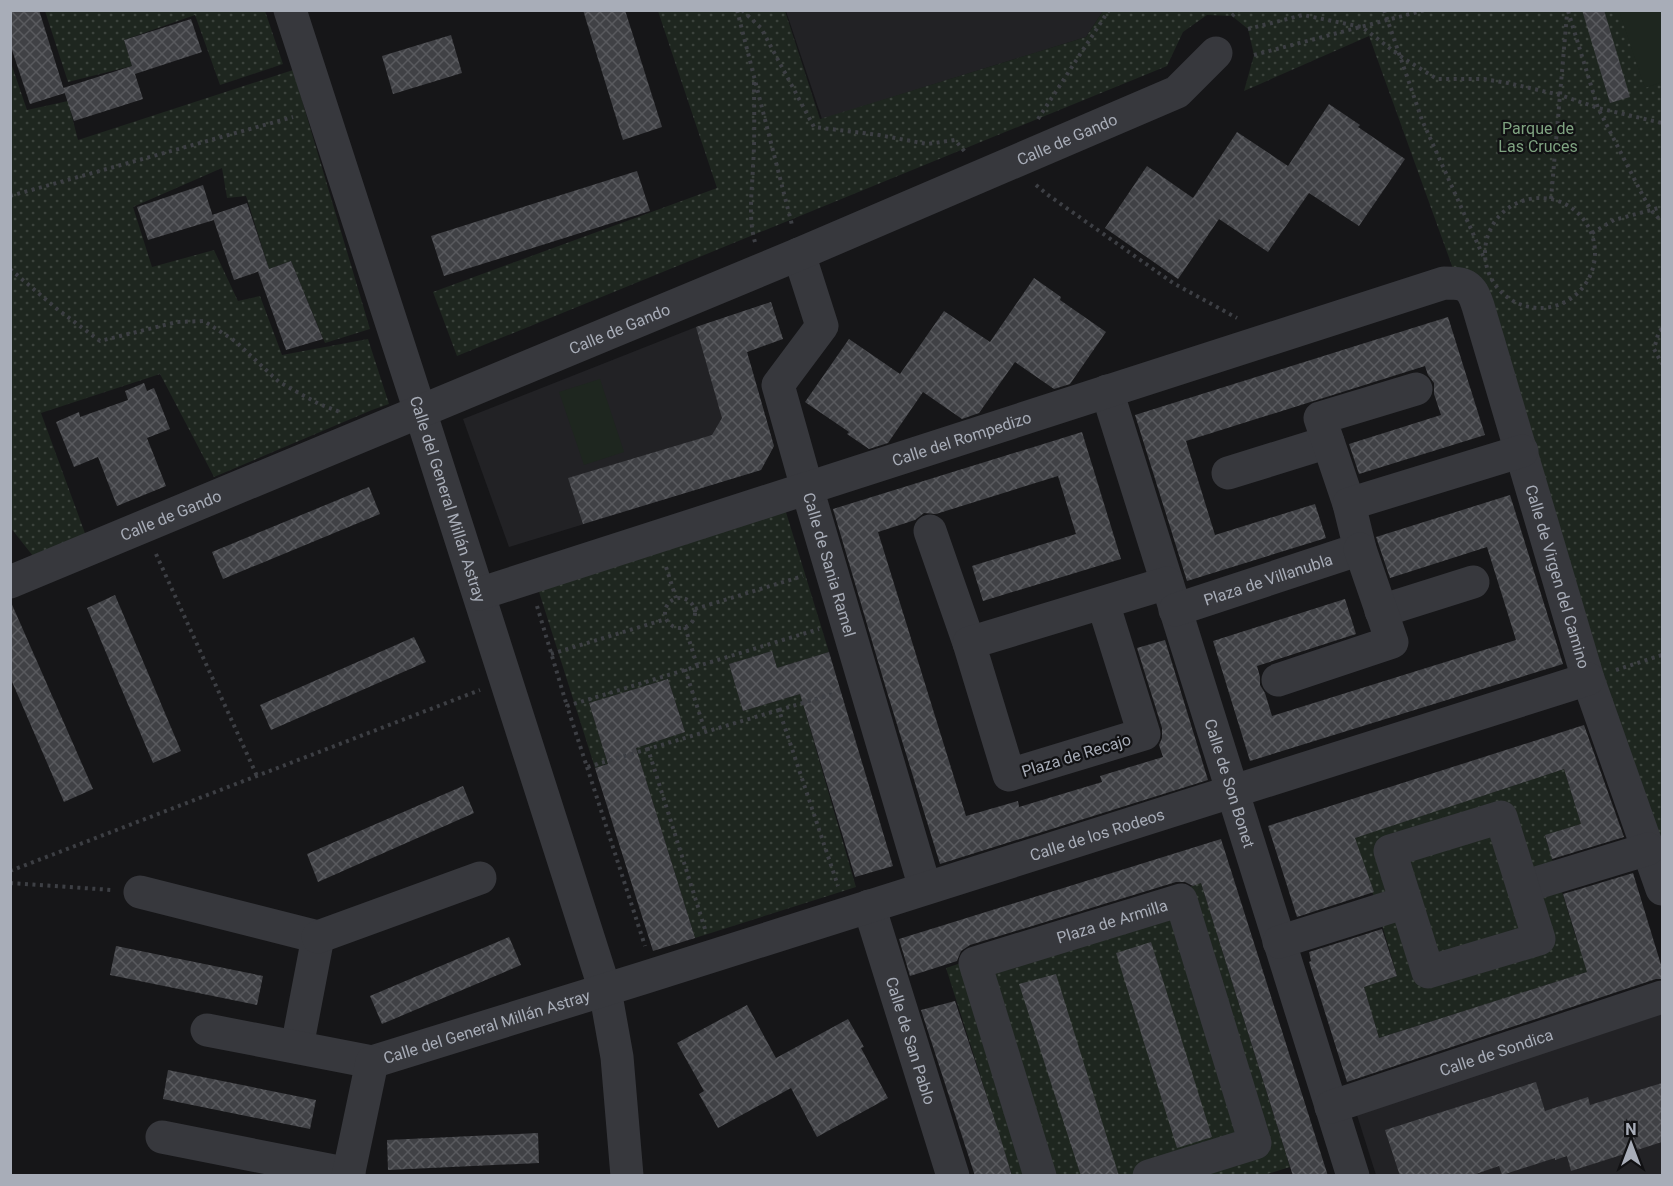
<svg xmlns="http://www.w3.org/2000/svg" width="1673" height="1186" viewBox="0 0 1673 1186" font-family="Roboto,sans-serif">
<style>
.built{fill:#222225}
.grass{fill:url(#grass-dots)}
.pitch{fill:#1e261f}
.building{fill:url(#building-cross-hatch)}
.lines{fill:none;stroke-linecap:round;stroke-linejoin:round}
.path{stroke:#3d3f44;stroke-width:4;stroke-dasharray:3 4.5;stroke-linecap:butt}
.minor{stroke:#37383d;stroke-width:33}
.labels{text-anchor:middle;stroke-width:4.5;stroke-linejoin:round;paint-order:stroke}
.park-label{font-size:16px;fill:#7fa381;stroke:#111113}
.street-label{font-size:16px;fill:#a8adb8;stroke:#111113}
</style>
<defs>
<pattern id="grass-dots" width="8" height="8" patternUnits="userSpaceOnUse" patternTransform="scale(1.5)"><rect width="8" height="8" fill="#1e261f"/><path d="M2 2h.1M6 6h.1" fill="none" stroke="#3c433d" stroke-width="1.8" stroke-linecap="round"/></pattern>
<pattern id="building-cross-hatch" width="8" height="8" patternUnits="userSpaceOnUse" patternTransform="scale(1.5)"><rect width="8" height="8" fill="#404145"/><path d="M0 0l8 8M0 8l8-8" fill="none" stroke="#595a5e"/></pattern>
</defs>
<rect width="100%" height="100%" fill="#161618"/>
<g class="built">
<path d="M786,11H1103L1086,37L822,119Z"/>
<path d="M771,302L783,339L747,352L774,446L761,470L509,547L463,419L696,327Z"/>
<path d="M1662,1013V1175H1376L1357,1115Z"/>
</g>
<g class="grass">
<path d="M45,11H265L283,64L220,85L195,15L124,40L132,66L68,82Z"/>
<path d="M658,11H785L820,119L1086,37L1103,11H1662V848L1369,36L1244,91L1254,55L1248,29L1232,16L1207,15L1183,32L1167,66L457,356L433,292L717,188Z"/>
<path d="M10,60L27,110L68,101L78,140L293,70L370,329L325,343L291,261L269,269L246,196L227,198L222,168L133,207L152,267L214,250L238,301L260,296L282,355L368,339L389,404L372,410L214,477L160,374L41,413L86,536L33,556L10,527Z"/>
<path d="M781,496L829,652L777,668L772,651L729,664L743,711L800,694L856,887L695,938L636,748L685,732L668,679L589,703L608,764L595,768L534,576Z"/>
<path d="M1564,769L1581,824L1545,836L1577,941L1622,961L1379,1038L1364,987L1397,976L1365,867L1320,849Z"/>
<path d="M1201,883L1290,1167L1261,1176L1012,1175L946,968Z"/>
</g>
<g class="pitch">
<path d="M1619,11H1662V82L1645,88Z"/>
<path d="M600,379L624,452L584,465L559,392Z"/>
</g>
<g class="building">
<path d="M10,10H39L65,93L30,104L10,44Z"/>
<path d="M583,10H625L662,127L623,140Z"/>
<path d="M1582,10H1604L1630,97L1610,103Z"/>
<path d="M191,19L202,52L135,74L143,99L74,121L63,88L132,66L124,40Z"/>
<path d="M451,35L462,73L393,94L382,56Z"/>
<path d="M1329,104L1360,125L1358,127L1405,159L1359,226L1309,193L1268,252L1219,219L1178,279L1105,228L1147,166L1193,198L1237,132L1288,166Z"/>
<path d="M637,171L650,211L444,276L431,236Z"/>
<path d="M203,185L214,220L148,240L137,207Z"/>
<path d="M247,203L269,269L291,261L323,339L286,350L258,272L260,271L234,280L212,215Z"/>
<path d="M1034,278L1061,297L1060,300L1106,332L1070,384L1054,389L1015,362L979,413L962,419L923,392L888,443L869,449L847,434L849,432L805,402L849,339L900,374L944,311L990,342Z"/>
<path d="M771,302L783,339L747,352L774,446L761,470L583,524L568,478L712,435L722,418L696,327Z"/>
<path d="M1448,317L1485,435L1359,474L1349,444L1441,415L1434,394V383L1428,375L1425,366L1186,441L1215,535L1315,504L1326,538L1187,581L1135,415Z"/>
<path d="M144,383L147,391L154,388L170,429L147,438L166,486L117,506L98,457L74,467L56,422L79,412L80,417L128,400L125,391Z"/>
<path d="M1082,432L1121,559L983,601L972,566L1076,534L1058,476L936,514L924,513L915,520L878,532L966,816L1018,801L1019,807L1102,782L1100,776L1163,757L1159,745L1162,738V728L1137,648L1165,640L1208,780L940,864L887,692L833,509Z"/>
<path d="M369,487L380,514L223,579L212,552Z"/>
<path d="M1510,495L1563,664L1250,761L1213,641L1345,599L1356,634L1257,666L1260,677V685L1265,693L1272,716L1516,640L1487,547L1390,578L1376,537Z"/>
<path d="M115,595L181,751L153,763L87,608Z"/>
<path d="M10,600L93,789L64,802L10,677Z"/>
<path d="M414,637L426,662L271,730L260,705Z"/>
<path d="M772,651L777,668L829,652L893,866L855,877L800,694L743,711L729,664Z"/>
<path d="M668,679L685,732L636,748L695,938L653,951L595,768L608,764L589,703Z"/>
<path d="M1584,725L1624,837L1552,859L1545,835L1581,824L1564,769L1355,838L1374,892L1297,917L1268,826Z"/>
<path d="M463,786L474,813L318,882L307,854Z"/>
<path d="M1221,839L1328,1176H1293L1201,883L1193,886L1185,882H1176L970,945L961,951L957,961L910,976L899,939Z"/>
<path d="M1633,873L1662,968V979H1656L1347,1082L1309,962L1311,961L1309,952L1382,929L1397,976L1364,987L1379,1038L1587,972L1563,894Z"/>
<path d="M509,937L521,965L382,1024L370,996Z"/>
<path d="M1151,942L1212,1137L1177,1148L1116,953Z"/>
<path d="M116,946L263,976L257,1005L110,975Z"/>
<path d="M1056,974L1119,1176H1081L1019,984Z"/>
<path d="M955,1001L999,1133L1012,1176H975L921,1010Z"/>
<path d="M747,1005L776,1058L848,1019L864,1047L861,1048L888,1098L817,1137L791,1088L718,1128L699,1094L704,1091L677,1043Z"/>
<path d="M168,1070L316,1100L310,1129L163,1099Z"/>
<path d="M1536,1082L1545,1111L1588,1097L1590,1105L1662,1083V1142L1571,1171L1567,1156L1555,1160V1158L1502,1175L1499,1166L1470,1176H1400L1385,1130Z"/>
<path d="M538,1133L539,1163L388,1170L387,1140Z"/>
</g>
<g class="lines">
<g class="path">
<path d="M737,10L792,225"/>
<path d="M742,10L761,28L814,127L879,135L927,144L955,140L965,152"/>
<path d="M1384,10L1422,120L1484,258"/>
<path d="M1568,11L1598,108L1643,196L1651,210L1662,222"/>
<path d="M1232,16L1239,10"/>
<path d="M1248,29L1303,15L1362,27L1400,56L1437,79H1484L1508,83L1560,95L1598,108L1662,123"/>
<path d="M1254,55L1425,10"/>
<path d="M754,82C754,110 755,139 753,167C752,192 748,218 755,242"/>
<path d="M1038,119L1109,10"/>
<path d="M1036,185L1048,195L1173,283L1237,318"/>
<path d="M10,196L293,117"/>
<circle cx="1540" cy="253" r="55"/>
<path d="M1551,199L1567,14"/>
<path d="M1592,233L1614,220L1662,207"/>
<path d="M10,269L57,309L100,341L177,322L204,321L235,341L279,382L319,404L340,412"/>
<path d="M1662,329L1659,331L1654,349L1662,364"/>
<path d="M156,554L257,776"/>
<path d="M666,567L676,598"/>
<circle cx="680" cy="613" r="15"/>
<path d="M537,606L567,706"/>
<path d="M695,609L803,576"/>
<path d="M685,627L697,665"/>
<path d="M551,654L666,619"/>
<path d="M685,669L705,731"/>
<path d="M1616,670L1662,655"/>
<path d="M779,710L836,693"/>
<path d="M648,749L587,767L567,706L819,629"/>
<path d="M587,767L645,946"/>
<path d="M10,871L480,690"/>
<path d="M10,883L112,890"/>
<path d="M705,929L648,749L779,710L838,886"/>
</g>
<g class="minor">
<path id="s1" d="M290,10L420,411L605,990L617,1057L627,1176"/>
<path id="s2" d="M799,254L822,326L778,385L807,488L925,888"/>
<path id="s3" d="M1107,391L1353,1176"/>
<path d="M1228,473L1328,442"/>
<path d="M1349,504L1320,418L1416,389"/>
<path d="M930,531L969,643"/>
<path id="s4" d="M10,582L799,254L1177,92L1216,53"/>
<path id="s5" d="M479,594L1444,283C1466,283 1471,285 1478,306L1588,679L1662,889"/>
<path d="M1103,603L1144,734L1009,775L969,643L1167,583"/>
<path id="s6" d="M1175,610L1360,549L1349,504L1522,451"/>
<path d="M1381,611L1473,582"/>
<path d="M1278,680L1392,642L1360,549"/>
<path d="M1523,887L1648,849"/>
<path d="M140,892L318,937L297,1047"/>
<path id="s7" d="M869,906L953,1176"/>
<path d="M318,937L480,878"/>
<path d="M1279,942L1406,902L1390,851L1501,817L1539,939L1428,972L1406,902"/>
<path id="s8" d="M207,1030L372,1062L643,978L1588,679"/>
<path id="s9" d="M1331,1107L1662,997"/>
<path d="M162,1137L349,1174"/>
<path d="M348,1176L372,1062"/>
<path id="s10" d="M1040,1176L975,963L1181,900L1255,1143L1149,1176"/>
</g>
</g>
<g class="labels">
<g class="park-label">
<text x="1538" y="134">Parque de<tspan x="1538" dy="18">Las Cruces</tspan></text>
</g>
<g class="street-label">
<text dy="6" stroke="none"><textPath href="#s4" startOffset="1146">Calle de Gando</textPath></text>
<text dy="6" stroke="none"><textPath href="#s4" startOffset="660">Calle de Gando</textPath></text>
<text dy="6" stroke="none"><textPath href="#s5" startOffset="507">Calle del Rompedizo</textPath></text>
<text dy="6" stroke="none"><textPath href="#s1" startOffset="514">Calle del General Millán Astray</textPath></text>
<text dy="6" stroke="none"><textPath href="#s4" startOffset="174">Calle de Gando</textPath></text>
<text dy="6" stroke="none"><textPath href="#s2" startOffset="336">Calle de Sania Ramel</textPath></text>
<text dy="6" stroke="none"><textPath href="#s5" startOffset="1342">Calle de Virgen del Camino</textPath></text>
<text dy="6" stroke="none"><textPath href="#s6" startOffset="98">Plaza de Villanubla</textPath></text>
<text transform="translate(1076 755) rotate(-17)" y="6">Plaza de Recajo</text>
<text dy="6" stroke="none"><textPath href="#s3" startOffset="411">Calle de Son Bonet</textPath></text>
<text dy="6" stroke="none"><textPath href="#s8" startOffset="928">Calle de los Rodeos</textPath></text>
<text dy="6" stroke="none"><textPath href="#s10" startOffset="366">Plaza de Armilla</textPath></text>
<text dy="6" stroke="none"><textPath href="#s8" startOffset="288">Calle del General Millán Astray</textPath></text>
<text dy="6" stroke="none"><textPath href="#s7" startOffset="141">Calle de San Pablo</textPath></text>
<text dy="6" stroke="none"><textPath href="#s9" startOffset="174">Calle de Sondica</textPath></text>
</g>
</g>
<rect width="1673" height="1186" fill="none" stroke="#a8adb8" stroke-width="24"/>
<g transform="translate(1631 1144)" stroke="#111113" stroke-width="4.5" paint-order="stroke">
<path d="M0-4.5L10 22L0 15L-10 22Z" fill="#a8adb8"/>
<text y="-9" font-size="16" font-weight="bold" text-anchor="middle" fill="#a8adb8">N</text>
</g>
</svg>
